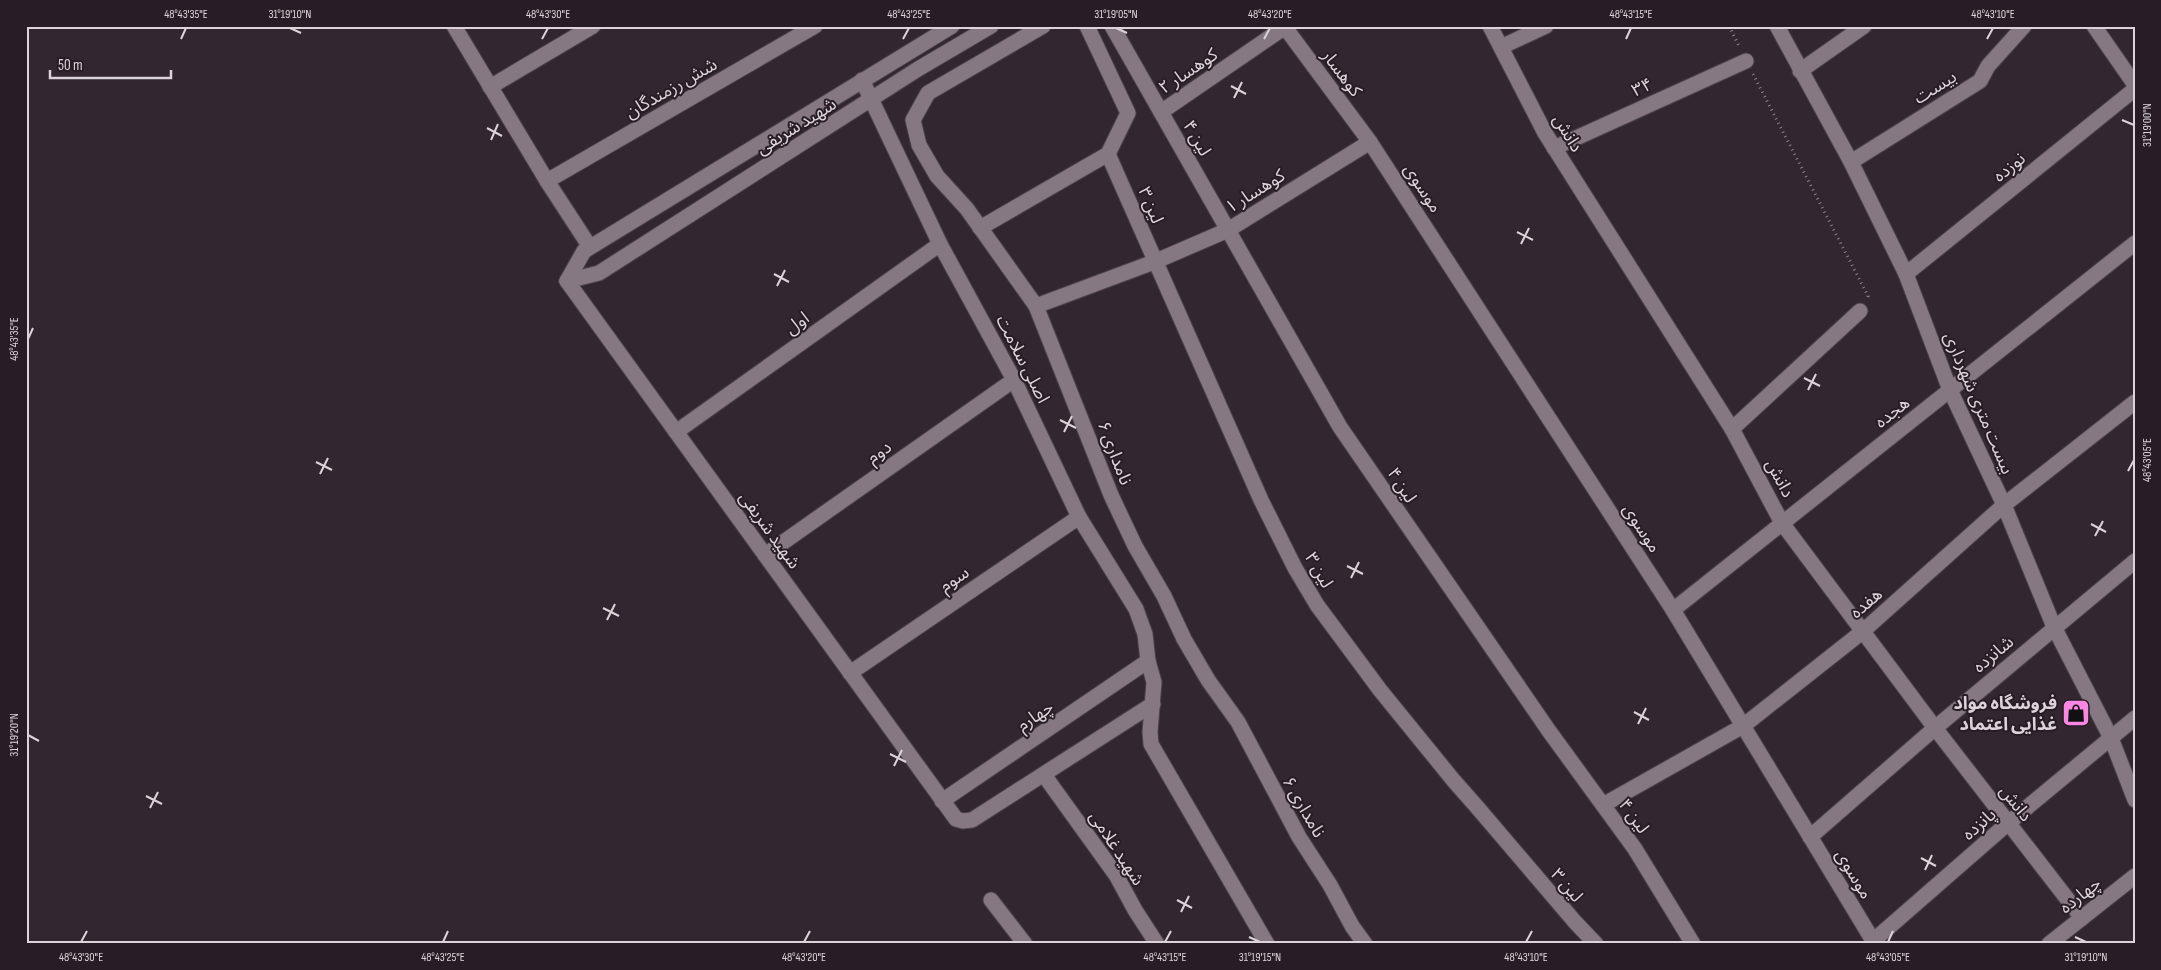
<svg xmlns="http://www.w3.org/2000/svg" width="2161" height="970" viewBox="0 0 2161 970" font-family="'Sofia Sans Condensed','Noto Sans Arabic',sans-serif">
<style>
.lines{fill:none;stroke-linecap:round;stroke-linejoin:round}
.minor-casing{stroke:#4c434a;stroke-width:17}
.path{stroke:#8c838a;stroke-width:3;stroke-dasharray:1 4;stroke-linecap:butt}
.minor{stroke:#857882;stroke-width:15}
.ticks{fill:none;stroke:#dcd4da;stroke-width:2}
.labels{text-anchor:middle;stroke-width:4;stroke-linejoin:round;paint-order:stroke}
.street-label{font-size:18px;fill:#dcd4da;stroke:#281d26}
.poi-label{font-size:18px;font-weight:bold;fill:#dcd4da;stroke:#281d26;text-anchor:end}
.neatline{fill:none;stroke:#dcd4da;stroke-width:2}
.ticks-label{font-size:12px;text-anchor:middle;fill:#dcd4da}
</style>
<rect width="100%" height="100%" fill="#322730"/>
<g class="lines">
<g class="minor-casing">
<g id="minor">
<path d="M454,26L547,181L590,247"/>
<path d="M1043,26L928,93L913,120L919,145L937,176L967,209L1036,306L1111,495L1135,546L1164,596L1184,639L1208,680L1238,722L1299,837L1330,885L1352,926L1365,944"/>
<path d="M1112,26L1340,427L1549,731L1635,849L1693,944"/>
<path d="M1284,26L1370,142L1673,610L1875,944"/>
<path d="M1490,26L1545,133L1732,429L1782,523L1935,728L2082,918"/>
<path d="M1777,26L1851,162L1906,274L1950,390L2004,505L2054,627L2111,738L2135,800"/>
<path d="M2094,26L2135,85"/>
<path d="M1501,47L1546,26"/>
<path d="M1800,71L1864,26"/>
<path d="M862,80L940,244L1014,380L1079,517L1136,609L1145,634L1148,661L1154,682L1150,732L1151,744L1267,944"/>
<path d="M490,87L593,26"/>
<path d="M1161,112L1285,27"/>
<path d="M1554,148L1746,61"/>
<path d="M1108,154L1261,500L1295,568L1317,605L1380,690L1454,781L1477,807L1575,922L1596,944"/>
<path d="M1851,162L1980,81L1988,66L2024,26"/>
<path d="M547,181L815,26"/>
<path d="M980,228L1108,154L1128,113L1087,26"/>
<path d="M1906,274L2135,89"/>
<path d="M567,281L956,819L963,821L972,820L1153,704"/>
<path d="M567,281L599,273L918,69L991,26"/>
<path d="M567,281L584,251L952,26"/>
<path d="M1036,306L1154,262L1228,230L1370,142"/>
<path d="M1732,429L1860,311"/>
<path d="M676,432L940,244"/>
<path d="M765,555L1014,380"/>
<path d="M1673,610L2135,243"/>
<path d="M850,673L1079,517"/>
<path d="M1044,775L1116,875L1135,910L1157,944"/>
<path d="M942,801L1148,661"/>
<path d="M1603,805L1743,726L1862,632L2004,505L2135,402"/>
<path d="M1810,837L1935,728L2135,561"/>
<path d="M991,900L1025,944"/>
<path d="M1873,941L2007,824L2135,718"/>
<path d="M2049,944L2135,876"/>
</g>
</g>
<g class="path">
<path d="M1729,26L1740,48"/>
<path d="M1753,74L1868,296L1867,299"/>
</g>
<use href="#minor" class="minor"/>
</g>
<path class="ticks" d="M290,28L301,33M1116,28L1127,33M181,39L186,28M542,39L548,28M903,39L909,28M1264,39L1270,28M1626,39L1631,28M1987,39L1993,28M1231,86L1246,94M1234,98L1242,82M2122,120L2134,125M487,128L502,136M491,140L498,124M1517,232L1533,240M1521,244L1529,228M774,274L789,282M777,286L785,270M28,339L33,328M1804,378L1820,386M1808,390L1816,374M1060,420L1076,428M1064,432L1072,416M316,462L332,470M2128,471L2134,460M320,474L328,458M2091,524L2106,532M2095,536L2103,521M1347,566L1363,574M1351,578L1359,562M603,608L619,616M607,620L615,604M1634,712L1649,720M1638,724L1646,708M28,735L39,741M890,754L906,762M894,766L902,750M146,796L162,804M150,808L158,792M1921,858L1936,866M1925,870L1932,855M1177,900L1192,908M1181,912L1189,896M1249,937L1260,942M2075,937L2086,942M81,942L87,931M443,942L448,931M804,942L810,931M1165,942L1171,931M1526,942L1532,931M1888,942L1893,931"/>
<defs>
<g id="shop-square" transform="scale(1.4375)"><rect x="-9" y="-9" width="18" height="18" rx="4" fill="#fc86e4" stroke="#281d26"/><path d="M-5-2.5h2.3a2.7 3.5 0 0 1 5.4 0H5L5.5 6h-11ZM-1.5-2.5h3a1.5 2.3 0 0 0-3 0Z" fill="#111"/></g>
</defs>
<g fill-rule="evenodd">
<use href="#shop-square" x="2076" y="713"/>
</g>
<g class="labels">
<g class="street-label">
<text transform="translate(1188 71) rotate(-34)" y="6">کوهسار ۲</text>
<text transform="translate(1342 73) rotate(53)" y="6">کوهسار</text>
<text transform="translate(1642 87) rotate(-24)" y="6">۳۴</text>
<text transform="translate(1935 87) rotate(-32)" y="6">بیست</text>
<text transform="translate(671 88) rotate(-30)" y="6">شش رزمندگان</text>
<text transform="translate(796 126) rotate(-32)" y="6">شهید شریفی</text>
<text transform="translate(1568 133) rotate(59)" y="6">دانش</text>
<text transform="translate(1197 138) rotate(60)" y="6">لین ۴</text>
<text transform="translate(2009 167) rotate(-39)" y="6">نوزده</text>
<text transform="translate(1423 188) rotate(57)" y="6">موسوی</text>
<text transform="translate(1255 191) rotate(-32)" y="6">کوهسار ۱</text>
<text transform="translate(1151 205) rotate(67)" y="6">لین ۳</text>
<text transform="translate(797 323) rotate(-36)" y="6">اول</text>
<text transform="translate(1023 359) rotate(63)" y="6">اصلی سلامت</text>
<text transform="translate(1979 403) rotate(67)" y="6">بیست متری شهرداری</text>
<text transform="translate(1892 412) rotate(-38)" y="6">هجده</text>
<text transform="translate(879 452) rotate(-35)" y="6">دوم</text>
<text transform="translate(1115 453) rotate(69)" y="6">نامداری ۶</text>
<text transform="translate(1780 478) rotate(62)" y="6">دانش</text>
<text transform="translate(1402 485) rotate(57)" y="6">لین ۴</text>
<text transform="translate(1642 528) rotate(57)" y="6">موسوی</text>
<text transform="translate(770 530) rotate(54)" y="6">شهید شریفی</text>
<text transform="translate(1319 570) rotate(60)" y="6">لین ۳</text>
<text transform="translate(954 579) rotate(-34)" y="6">سوم</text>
<text transform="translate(1866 603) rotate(-41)" y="6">هفده</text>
<text transform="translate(1993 654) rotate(-40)" y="6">شانزده</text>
<text transform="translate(1035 716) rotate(-34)" y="6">چهارم</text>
<text transform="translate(2016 803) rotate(52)" y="6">دانش</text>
<text transform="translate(1304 807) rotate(60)" y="6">نامداری ۶</text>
<text transform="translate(1634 816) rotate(54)" y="6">لین ۴</text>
<text transform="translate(1979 824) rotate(-41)" y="6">پانزده</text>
<text transform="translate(1117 848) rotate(57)" y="6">شهید غلامی</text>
<text transform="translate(1854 874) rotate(59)" y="6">موسوی</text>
<text transform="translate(1567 885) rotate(49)" y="6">لین ۳</text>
<text transform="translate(2080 895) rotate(-38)" y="6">چهارده</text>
</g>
<g class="poi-label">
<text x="2057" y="709">فروشگاه مواد<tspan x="2057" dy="21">غذایی اعتماد</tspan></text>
</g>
</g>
<rect width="2161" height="970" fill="none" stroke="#281d26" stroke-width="55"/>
<path d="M50 70v8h121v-8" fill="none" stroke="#dcd4da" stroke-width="2.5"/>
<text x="58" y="70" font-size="15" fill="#dcd4da" stroke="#281d26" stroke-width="4" paint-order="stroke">50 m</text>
<rect x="28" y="28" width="2106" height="914" class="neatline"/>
<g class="ticks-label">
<text x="186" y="18">48°43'35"E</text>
<text x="290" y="18">31°19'10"N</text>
<text x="548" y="18">48°43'30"E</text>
<text x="909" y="18">48°43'25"E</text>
<text x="1116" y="18">31°19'05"N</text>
<text x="1270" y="18">48°43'20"E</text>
<text x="1631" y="18">48°43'15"E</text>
<text x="1993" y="18">48°43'10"E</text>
<text transform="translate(2147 125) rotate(-90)" y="4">31°19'00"N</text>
<text transform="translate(14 339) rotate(-90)" y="4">48°43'35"E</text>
<text transform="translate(2147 460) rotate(-90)" y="4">48°43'05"E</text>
<text transform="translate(14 735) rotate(-90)" y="4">31°19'20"N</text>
<text x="81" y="961">48°43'30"E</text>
<text x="443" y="961">48°43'25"E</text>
<text x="804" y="961">48°43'20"E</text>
<text x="1165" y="961">48°43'15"E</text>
<text x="1260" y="961">31°19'15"N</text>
<text x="1526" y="961">48°43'10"E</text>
<text x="1888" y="961">48°43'05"E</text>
<text x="2086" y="961">31°19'10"N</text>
</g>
</svg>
